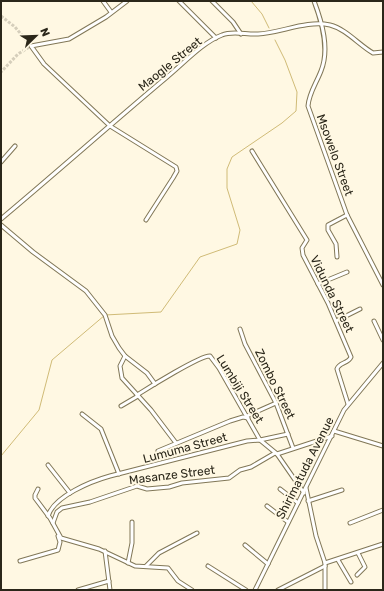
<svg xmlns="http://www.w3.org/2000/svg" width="384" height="591" viewBox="0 0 384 591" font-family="Rubik,sans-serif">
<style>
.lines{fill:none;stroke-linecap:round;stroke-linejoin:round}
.stream{stroke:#d0bb77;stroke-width:1}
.minor-tunnel{stroke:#d5cebb;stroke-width:3;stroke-dasharray:3 1.5;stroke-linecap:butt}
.minor-casing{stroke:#817757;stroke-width:5}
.minor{stroke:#fff;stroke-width:3}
.labels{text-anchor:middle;stroke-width:4;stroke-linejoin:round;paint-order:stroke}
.street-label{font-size:12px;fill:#2b271a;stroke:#fff8e3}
</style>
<rect width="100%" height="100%" fill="#fff8e3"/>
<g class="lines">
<g class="stream">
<path d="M251,1L262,14L269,28"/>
<path d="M1,456L39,410L52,360L105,315L161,312L200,257L237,244L240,230L227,188V169L232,157L282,123L296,111L297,92L285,60L275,40"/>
</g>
<path class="minor-tunnel" d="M1,16L15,27L31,46L18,54L1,72"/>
<g class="minor-casing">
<g id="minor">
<path d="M103,1L111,12"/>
<path d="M127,1L106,17L69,39L31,46L44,64L110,126L176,167L177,171L173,178L146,220"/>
<path d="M179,1L216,38"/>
<path d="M212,1L233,22L241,34"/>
<path d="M314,1C322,22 330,49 321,71C316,84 309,93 308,106L347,215L383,285"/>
<path d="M252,151L307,240L302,248L303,255L328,303L351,357C348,364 339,362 337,369L348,404"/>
<path d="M1,162L15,146"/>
<path d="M1,219C57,172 111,124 167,77C183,64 203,42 222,35C233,30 247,35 258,34C281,33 306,20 330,25C346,29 359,45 373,53L383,52"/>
<path d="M1,225L33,252L86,291L105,315L112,336L119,348L125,356L147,373L155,384"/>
<path d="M337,257L336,244L328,230V225L347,215"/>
<path d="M318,284L347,272"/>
<path d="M336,321L360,309"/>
<path d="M374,321L383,340"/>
<path d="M240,329L245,344L276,403L293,448"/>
<path d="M125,356L120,366L122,378L151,410L176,443"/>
<path d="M137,395C148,388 201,355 210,356L219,368L260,440L288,434"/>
<path d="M121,406L138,396"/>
<path d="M82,414L101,429L119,474"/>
<path d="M247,416L276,403"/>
<path d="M334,431L383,446"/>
<path d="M158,451L230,421L243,417L248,418"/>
<path d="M277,454L304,493"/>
<path d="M48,465L70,493"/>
<path d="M306,488L316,536L325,563V590"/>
<path d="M38,489L35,495V498L50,518L61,538L99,549L135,566L168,568L178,581L192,590"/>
<path d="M280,489L298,503"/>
<path d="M308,501L342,490"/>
<path d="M267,506L288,522"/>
<path d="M48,516C54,496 92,481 110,476L247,441L260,440L277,454L332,436"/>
<path d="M53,523L57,512L62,508L90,502L137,486L147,489L169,487L182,483L229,478L240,470L251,467L275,453"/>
<path d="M350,523L383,510"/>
<path d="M245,545L268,564"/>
<path d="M105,551L110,590"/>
<path d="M338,560L351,582"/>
<path d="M20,561L58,550L60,542L58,536"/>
<path d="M128,563L132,543V522"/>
<path d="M325,563L383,544"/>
<path d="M146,566L159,553L197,533"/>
<path d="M208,566L246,590"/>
<path d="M357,575L365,567L358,553"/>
<path d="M78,590L109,581"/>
<path d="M255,590L344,410L383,363"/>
<path d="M278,590L325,566"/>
</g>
</g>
<use href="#minor" class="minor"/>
</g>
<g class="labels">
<g class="street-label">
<text transform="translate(170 64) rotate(-39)" y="4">Maogle Street</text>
<text transform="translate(335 155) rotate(70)" y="4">Msowelo Street</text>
<text transform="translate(332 294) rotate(64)" y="4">Vidunda Street</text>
<text transform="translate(275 384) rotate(64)" y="4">Zombo Street</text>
<text transform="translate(240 389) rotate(58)" y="4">Lumbiji Street</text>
<text transform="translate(185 448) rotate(-15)" y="4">Lumuma Street</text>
<text transform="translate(305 468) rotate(-63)" y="4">Shirimatuda Avenue</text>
<text transform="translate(172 475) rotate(-7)" y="4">Masanze Street</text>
</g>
</g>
<rect width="384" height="591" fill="none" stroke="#2b271a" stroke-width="4"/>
<g transform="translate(36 36) rotate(67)" stroke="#fff8e3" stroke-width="3" paint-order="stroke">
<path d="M0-3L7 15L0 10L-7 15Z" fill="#2b271a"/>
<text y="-6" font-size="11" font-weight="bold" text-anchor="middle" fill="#2b271a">N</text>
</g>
</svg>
